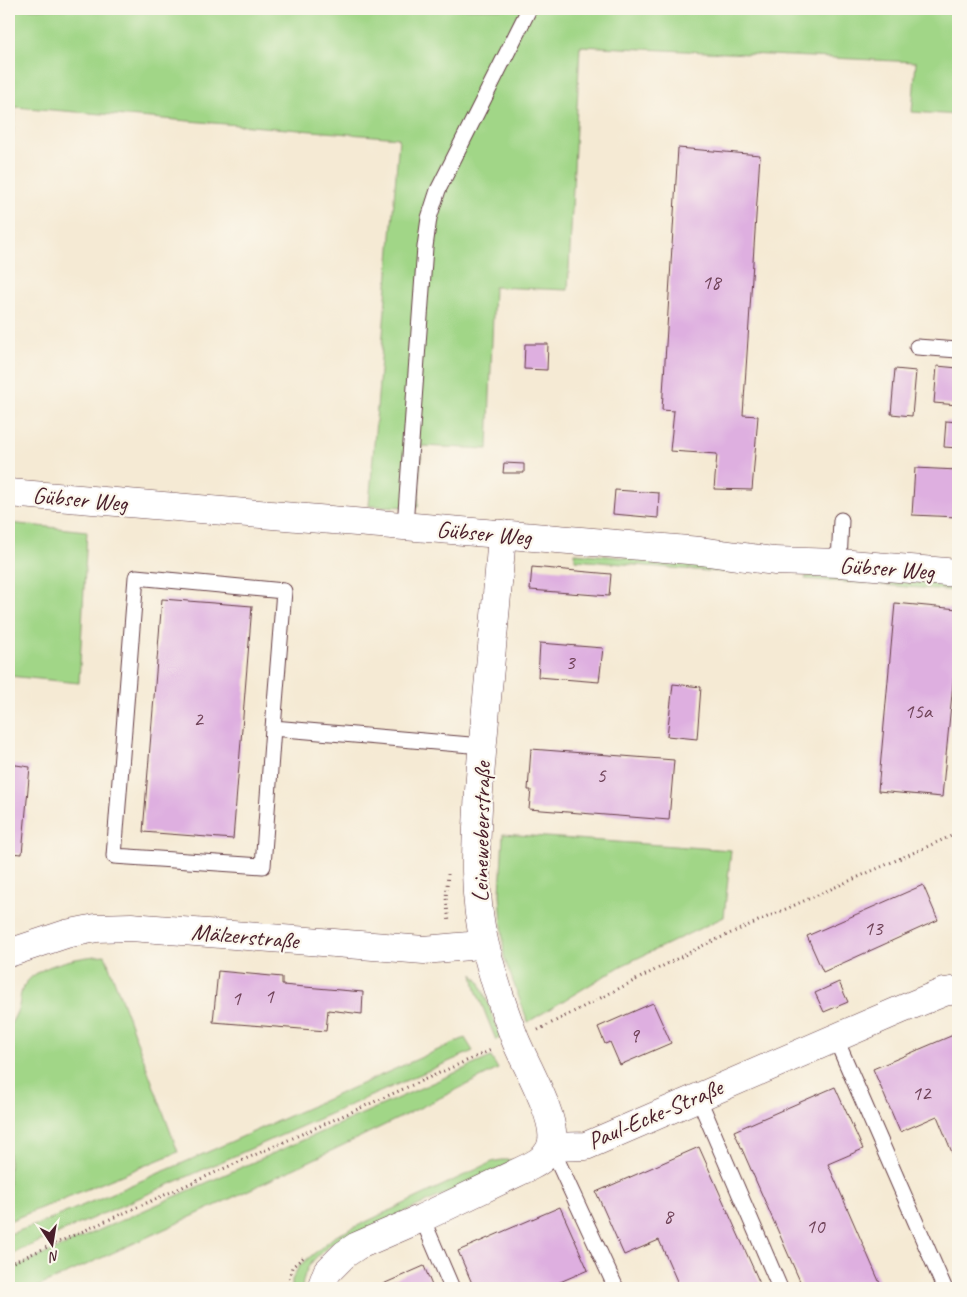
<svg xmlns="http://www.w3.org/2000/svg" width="967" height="1297" viewBox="0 0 967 1297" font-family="Caveat,sans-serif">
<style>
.green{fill:#a1d687;stroke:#767a59}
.building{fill:#deafe0}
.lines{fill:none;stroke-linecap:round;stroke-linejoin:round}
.lane-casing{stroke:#643d44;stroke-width:17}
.street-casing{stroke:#643d44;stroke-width:29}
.path{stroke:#643d44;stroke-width:3;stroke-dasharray:1 4;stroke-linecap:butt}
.lane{stroke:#fff;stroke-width:15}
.street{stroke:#fff;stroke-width:28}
.labels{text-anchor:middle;stroke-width:4.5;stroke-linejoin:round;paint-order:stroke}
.number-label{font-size:21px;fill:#6f4358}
.street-label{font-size:24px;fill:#4a1f2b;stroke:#fbf7ec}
</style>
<rect width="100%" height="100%" fill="#fbf7ec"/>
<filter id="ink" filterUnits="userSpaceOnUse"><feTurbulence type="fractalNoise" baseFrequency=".02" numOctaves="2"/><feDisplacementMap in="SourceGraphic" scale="10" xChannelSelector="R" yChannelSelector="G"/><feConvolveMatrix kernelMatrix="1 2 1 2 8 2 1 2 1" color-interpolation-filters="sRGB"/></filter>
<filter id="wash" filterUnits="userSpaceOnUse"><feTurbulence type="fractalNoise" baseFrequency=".0096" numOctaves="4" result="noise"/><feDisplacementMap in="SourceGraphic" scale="20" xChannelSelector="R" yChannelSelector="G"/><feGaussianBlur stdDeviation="1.12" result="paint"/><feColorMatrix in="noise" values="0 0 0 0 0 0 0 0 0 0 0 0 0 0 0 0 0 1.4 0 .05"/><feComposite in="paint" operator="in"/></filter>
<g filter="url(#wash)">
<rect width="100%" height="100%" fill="#f5ead4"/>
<g class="green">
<path d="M9,9H958V115L912,112L916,62L580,46L568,290L494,287L488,449L422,446L418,507L369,506L399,138L15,107L9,183Z"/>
<path d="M9,523L87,531L79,683L9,676Z"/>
<path d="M575,553L730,567L731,573L575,560Z"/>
<path d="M806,576H845L958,585V591L805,579Z"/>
<path d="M503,834L731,850L724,917L621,966L528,1022L504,957L500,894Z"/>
<path d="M105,955L178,1152L9,1221V1027C13,1020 17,1013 19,1006C20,1001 20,995 22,990C32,964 81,957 105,955Z"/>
<path d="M473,974L480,983L501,1037L496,1040L476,990Z"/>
<path d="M465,1038L473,1051L9,1255V1234L39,1224L183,1163Z"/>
<path d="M491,1057L498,1069C345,1146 191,1218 35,1288H9V1270Z"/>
<path d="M501,1160H516L501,1169L330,1245C314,1259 304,1266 302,1288H292V1280L299,1266L334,1237L492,1162Z"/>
</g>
<g id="blocks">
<g class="building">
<path d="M956,141L958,142V154L955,153Z"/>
<path d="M678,148L760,155L743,415L758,416L752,490L714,489L717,454L670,451L674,411L662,410Z"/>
<path d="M525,344H548L547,370L524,369Z"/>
<path d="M937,366L958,368V405L934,403Z"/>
<path d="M895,369L916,371L912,416L891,414Z"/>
<path d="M946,421L958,422V448L944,447Z"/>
<path d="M504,463L524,464V473H503Z"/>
<path d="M915,468L958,470V517L912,515Z"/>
<path d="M615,490L659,493L658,518L613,514Z"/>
<path d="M532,567L611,574L609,596L530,590Z"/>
<path d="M162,599L252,606L233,839L143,832Z"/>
<path d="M895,603L958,609V632L942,797L878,791Z"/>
<path d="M540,643L603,648L599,682L538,677Z"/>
<path d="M673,684L701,687L697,739L667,736Z"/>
<path d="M531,749L674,760L669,820L529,809L531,790H528Z"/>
<path d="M9,764L30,767L22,854L9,853Z"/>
<path d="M923,885L938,920L823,972L807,936Z"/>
<path d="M218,971L282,977V985L363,992L362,1014L328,1010L326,1031L213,1022Z"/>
<path d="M839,982L848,1002L824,1012L815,993Z"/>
<path d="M653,1003L671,1043L620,1065L610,1042L605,1044L598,1027Z"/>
<path d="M958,1033V1167L937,1116L900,1132L873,1069Z"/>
<path d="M835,1087L863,1149L828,1164L882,1288H803L734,1131Z"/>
<path d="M699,1147L762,1288H680L659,1240L624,1255L596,1192Z"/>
<path d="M560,1207L588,1270L553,1285L554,1288H474L458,1251Z"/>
<path d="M424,1266L433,1288H374Z"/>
</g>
</g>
</g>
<g filter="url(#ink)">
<use href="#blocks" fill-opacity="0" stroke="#643d44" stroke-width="1"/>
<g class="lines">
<g class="lane-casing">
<g id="lane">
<path d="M917,347L958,350"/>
<path d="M405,526L425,247L429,218L438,190L529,9"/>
<path d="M839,563L841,520"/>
<path d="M273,728L284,591L136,577L114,856L263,866L273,728L482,746"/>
<path d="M835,1037L944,1287"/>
<path d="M698,1097L780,1288"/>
<path d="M551,1147L616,1288"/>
<path d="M422,1218L452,1288"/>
</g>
</g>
<g class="street-casing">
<g id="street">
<path d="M9,493L700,551L774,561L839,563L958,573"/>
<path d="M9,953L66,934L96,928L131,927L424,950L469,946L484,943"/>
<path d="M551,1147L586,1146L900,1010L944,992L958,990"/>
<path d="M321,1288L327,1272L345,1254L357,1246L422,1218L531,1166C541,1161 551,1153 552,1141C556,1116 525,1064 515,1039C503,1008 493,977 485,945C472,895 476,842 479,791C485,705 496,620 502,534"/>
</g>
</g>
<g class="path">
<path d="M448,874L446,898L449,922"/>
<path d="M538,1030L704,945L958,833"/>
<path d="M9,1264L491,1050"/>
<path d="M287,1288L292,1267L305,1256"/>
</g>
<use href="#lane" class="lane"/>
<use href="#street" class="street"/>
</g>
</g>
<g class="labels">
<g class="number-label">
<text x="711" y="289">18</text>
<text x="570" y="669">3</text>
<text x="918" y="718">15a</text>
<text x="198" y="726">2</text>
<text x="601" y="782">5</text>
<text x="873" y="935">13</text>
<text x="269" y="1003">1</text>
<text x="236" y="1005">1</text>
<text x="634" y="1042">9</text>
<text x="921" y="1100">12</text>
<text x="668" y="1223">8</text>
<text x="815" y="1233">10</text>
</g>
<g class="street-label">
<text transform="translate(80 499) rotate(5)" y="8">Gübser Weg</text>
<text transform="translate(484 533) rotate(5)" y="8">Gübser Weg</text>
<text transform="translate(887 568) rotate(4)" y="8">Gübser Weg</text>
<text transform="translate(481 832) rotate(-89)" y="8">Leineweberstraße</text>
<text transform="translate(245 936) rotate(5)" y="8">Mälzerstraße</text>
<text transform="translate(655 1114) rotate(-23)" y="8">Paul-Ecke-Straße</text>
</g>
</g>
<rect width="967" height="1297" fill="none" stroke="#fbf7ec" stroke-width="30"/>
<g transform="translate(52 1244) rotate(168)" stroke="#fbf7ec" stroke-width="4" paint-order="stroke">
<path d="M0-4L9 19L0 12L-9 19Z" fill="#4a1f2b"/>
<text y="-8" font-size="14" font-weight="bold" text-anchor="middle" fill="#4a1f2b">N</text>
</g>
</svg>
